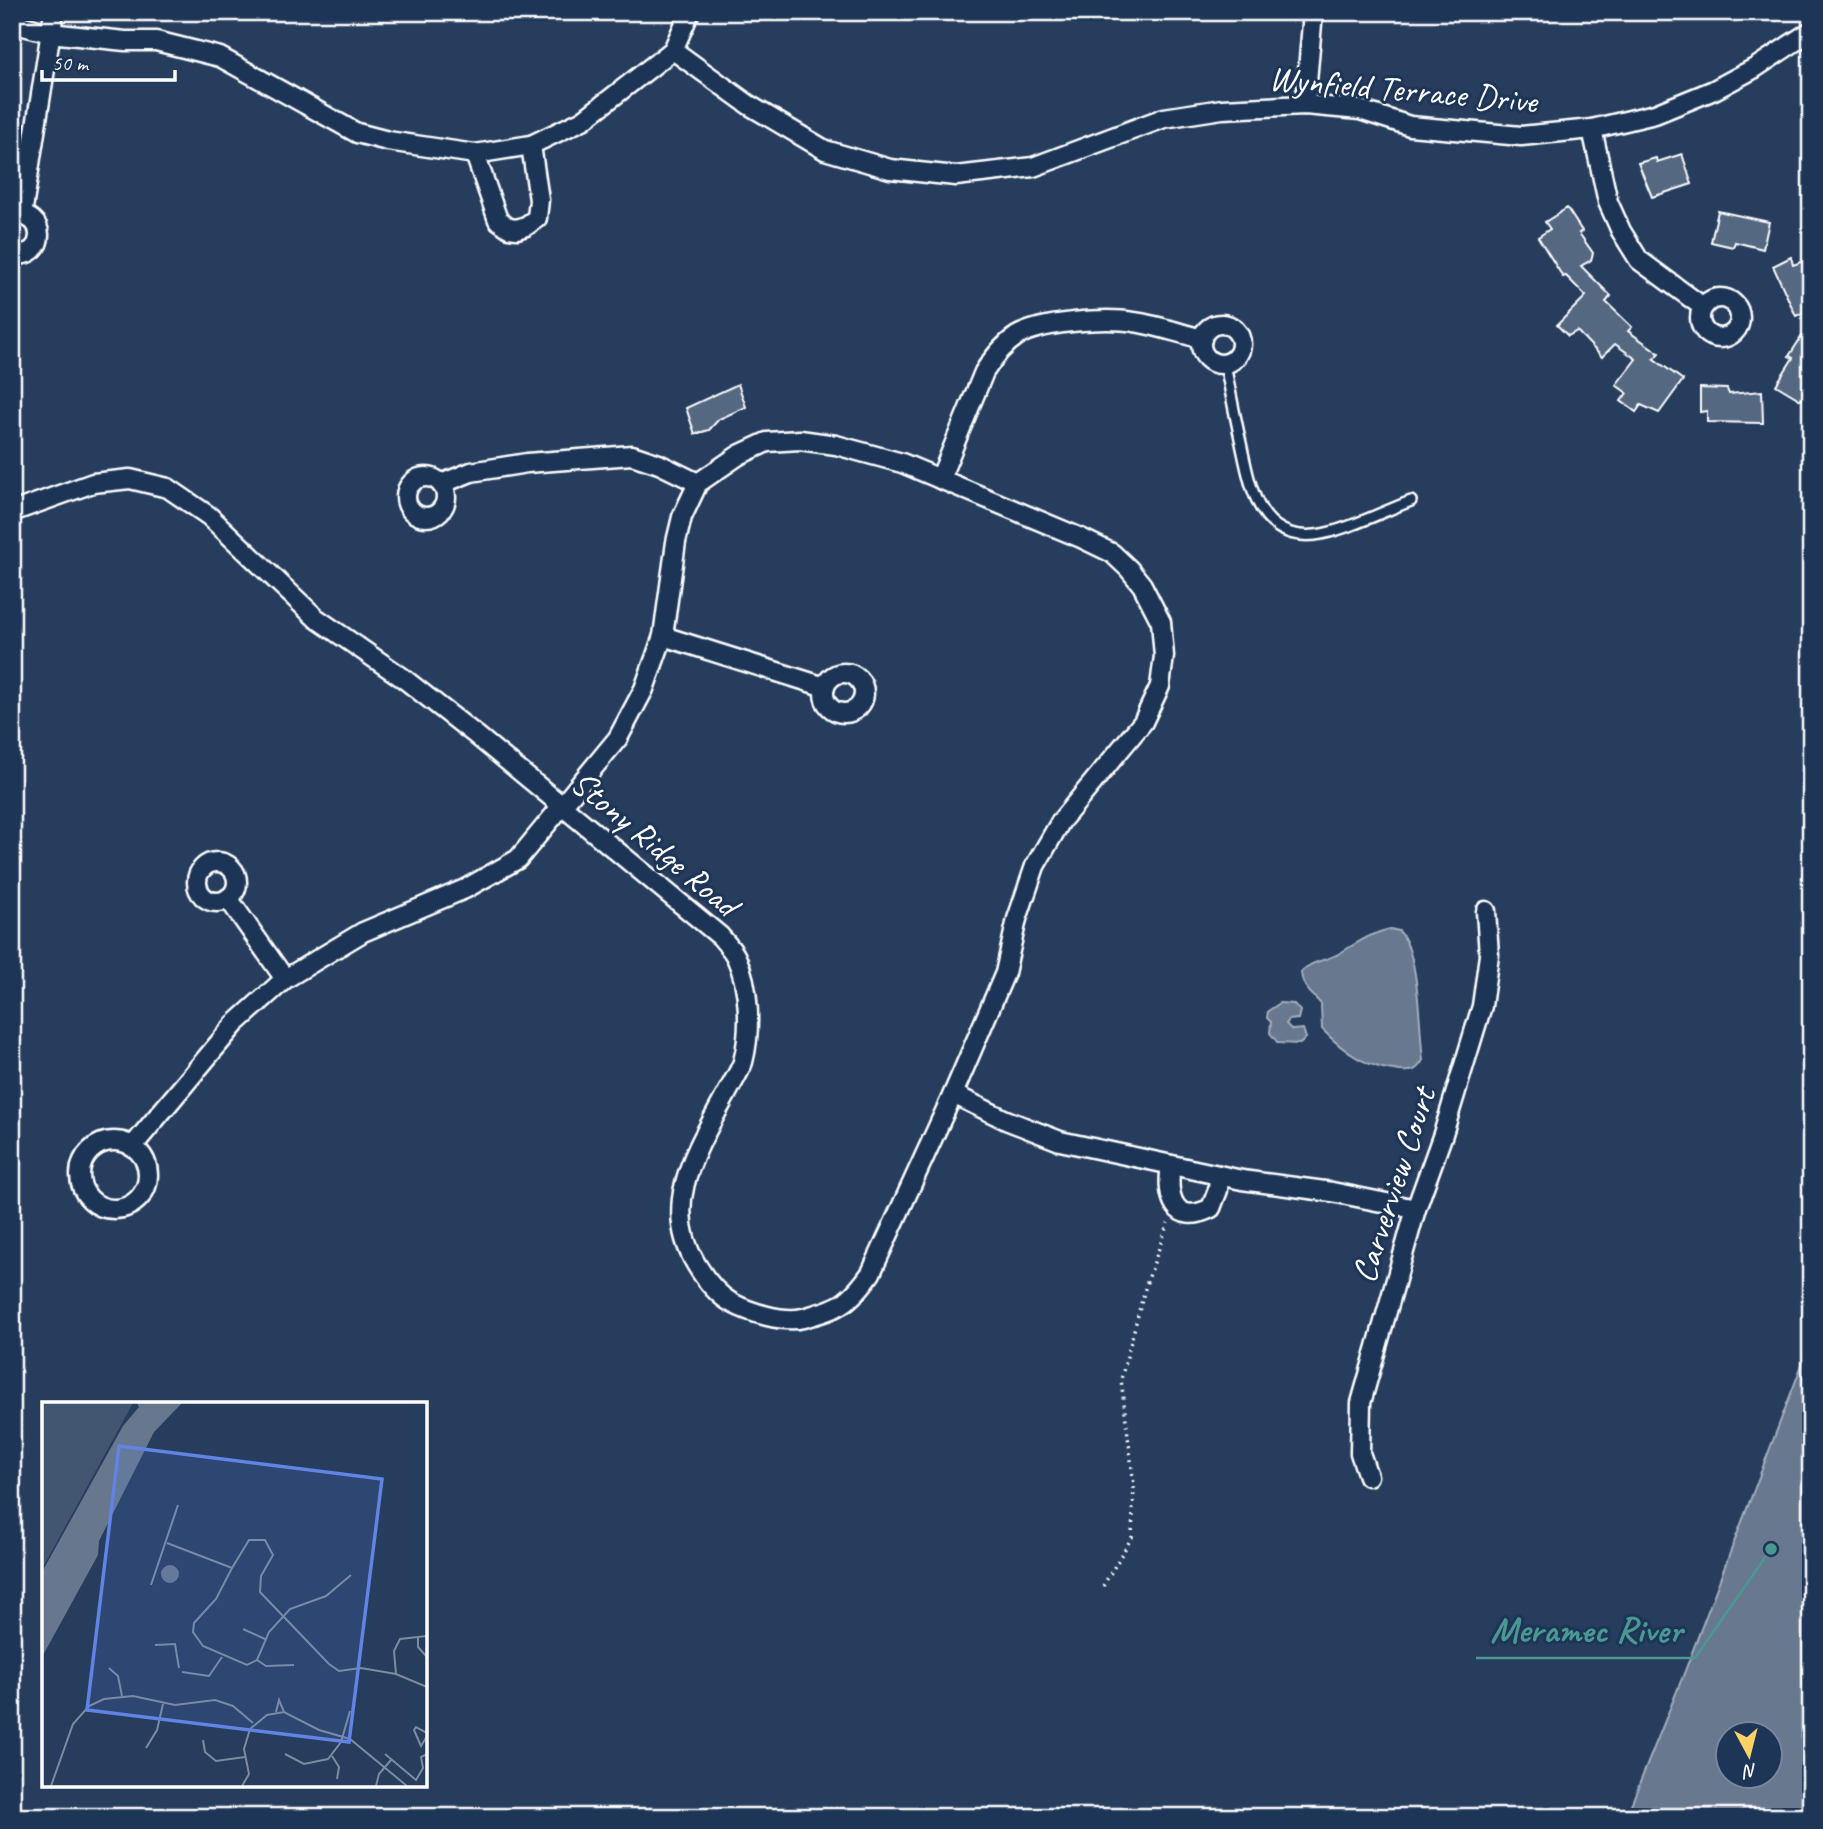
<svg xmlns="http://www.w3.org/2000/svg" width="1823" height="1829" viewBox="0 0 1823 1829" font-family="Caveat,sans-serif">
<style>
.water{fill:#67788e;stroke:#a4aebb;stroke-width:2;fill-rule:evenodd}
.building{fill:#556781;stroke:#fff;stroke-width:2}
.lines{fill:none;stroke-linecap:round;stroke-linejoin:round}
.service-casing{stroke:#fff;stroke-width:14}
.minor-casing{stroke:#fff;stroke-width:23}
.path{stroke:#fff;stroke-width:3.5;stroke-dasharray:2 5;stroke-linecap:butt}
.service{stroke:#1d3557;stroke-width:9}
.minor{stroke:#1d3557;stroke-width:18}
.labels{text-anchor:middle;stroke-width:6;stroke-linejoin:round;paint-order:stroke}
.street-label{font-size:35px;fill:#fff;stroke:#1d3557}
.inset-road{fill:none;stroke:#7d8b9e;stroke-width:2}
.view{fill:#6183e4;fill-opacity:0.15;stroke:#6183e4;stroke-width:3.5}
.inset-edge{fill:none;stroke:#fff;stroke-width:3.5}
.leader{fill:none;stroke:#4b9892;stroke-width:2.5}
.callout-dot{fill:#4b9892;stroke:#1d3557;stroke-width:2.5}
.callout-label{font-size:37px;text-anchor:middle;font-weight:bold;fill:#4b9892;stroke:#1d3557;stroke-width:6;stroke-linejoin:round;paint-order:stroke}
</style>
<rect width="100%" height="100%" fill="#263d5e"/>
<filter id="ink" filterUnits="userSpaceOnUse"><feTurbulence type="fractalNoise" baseFrequency=".0143" numOctaves="2"/><feDisplacementMap in="SourceGraphic" scale="14" xChannelSelector="R" yChannelSelector="G"/><feConvolveMatrix kernelMatrix="1 2 1 2 8 2 1 2 1" color-interpolation-filters="sRGB"/></filter>
<g filter="url(#ink)">
<g class="water">
<path d="M1390,929L1399,931C1420,952 1419,1030 1423,1060C1417,1071 1412,1072 1400,1071C1367,1068 1345,1053 1322,1029L1321,1004C1311,993 1302,987 1301,972C1312,960 1327,961 1340,953C1357,943 1371,933 1390,929Z"/>
<path d="M1280,1003L1294,1004L1300,1011L1298,1019L1289,1020L1286,1024L1292,1030L1303,1029L1306,1038L1300,1044L1278,1043L1270,1033L1271,1022L1267,1018L1268,1011Z"/>
<path d="M1811,1341V1817H1626L1683,1676ZM1728,1734H1770V1776H1728Z"/>
</g>
<g class="building">
<path d="M1682,154L1692,184L1652,197L1638,163L1656,158L1657,162Z"/>
<path d="M1567,208L1582,231L1579,233L1593,253L1591,260L1581,266L1611,296L1606,302L1632,327L1628,331L1659,353L1654,359L1683,380L1659,413L1641,405L1636,412L1621,401L1627,393L1616,385L1636,359L1615,344L1602,357L1577,331L1568,336L1557,325L1586,296L1566,276L1563,277L1538,237L1550,229L1545,222Z"/>
<path d="M1718,211L1769,222L1763,249L1735,242L1733,247L1711,242Z"/>
<path d="M1791,257L1793,265L1804,261L1811,277V309L1796,316L1773,266Z"/>
<path d="M1802,336L1811,341V384L1810,391L1801,400L1776,385L1793,358L1789,356Z"/>
<path d="M738,384L746,407L719,419L709,430L695,434L686,408Z"/>
<path d="M1700,388L1727,389L1729,394L1762,391L1763,423L1707,422V411L1700,412Z"/>
</g>
<g class="lines">
<g class="service-casing">
<path id="service" d="M1225,364C1230,390 1235,416 1241,443C1250,485 1258,541 1315,535C1343,532 1384,511 1411,501"/>
</g>
<g class="minor-casing">
<g id="minor">
<path d="M12,23L50,33L125,41H156L220,57L357,133L388,141L475,154L531,145L583,120L673,50L690,12"/>
<path d="M673,50L749,105L825,150L890,169L956,176L1033,167L1164,118L1222,109L1305,105L1360,110L1410,126L1521,136L1592,129L1655,114L1714,90L1755,68L1811,31"/>
<path d="M1305,105L1313,12"/>
<path d="M1592,129L1608,202L1621,231L1639,260L1703,307"/>
<path d="M475,154L498,220L509,228L517,229L526,226L537,218L539,200L531,145"/>
<path d="M22,215L54,12"/>
<path d="M12,216C48,209 48,261 12,254"/>
<circle cx="1720" cy="318" r="20"/>
<circle cx="1221" cy="344" r="20"/>
<circle cx="426" cy="497" r="20"/>
<path d="M940,479L984,372C993,358 1003,345 1017,336C1041,322 1106,317 1134,322C1156,325 1179,333 1202,339"/>
<path d="M441,484L471,472L527,463L632,455L659,464L698,483"/>
<path d="M12,512L93,483L130,479L168,488L209,516L316,618L403,678L476,735L720,936C725,942 732,949 736,957C750,987 751,1030 743,1062C739,1073 731,1085 726,1095C697,1149 660,1204 696,1264C705,1279 716,1294 732,1303C749,1312 783,1323 803,1318C840,1308 849,1304 871,1273L953,1094L1006,1120L1060,1141L1242,1180L1332,1192L1416,1209"/>
<path d="M663,636L825,687"/>
<circle cx="844" cy="693" r="20"/>
<circle cx="217" cy="882" r="20"/>
<path d="M228,898L285,979"/>
<circle cx="114" cy="1175" r="34"/>
<path d="M132,1147L235,1024L285,979L363,932L465,889L518,859L618,738L644,689L663,636L676,542L682,517L698,483L739,455L767,442L800,440L836,445L902,463L1081,538L1112,553L1129,569L1142,585L1161,622L1164,656L1160,686L1143,722L1061,821L1035,866L1017,919L1005,973L953,1094"/>
<path d="M1171,1165C1166,1196 1174,1227 1211,1208L1218,1190L1219,1175"/>
<path d="M1368,1476L1360,1453L1361,1403L1416,1209L1443,1134L1482,1006L1489,955L1486,911"/>
</g>
</g>
<path class="path" d="M1103,1586L1132,1537L1134,1485L1121,1379L1146,1285L1168,1223"/>
<use href="#service" class="service"/>
<use href="#minor" class="minor"/>
</g>
</g>
<g class="labels">
<g class="street-label">
<text transform="translate(1403 89) rotate(5)" y="12">Wynfield Terrace Drive</text>
<text transform="translate(655 843) rotate(40)" y="12">Stony Ridge Road</text>
<text transform="translate(1393 1185) rotate(-72)" y="12">Carverview Court</text>
</g>
</g>
<g transform="translate(42 1402)">
<rect width="385" height="385" fill="#263d5e"/>
<path d="M0,1H91L0,167Z" fill="#425672"/>
<path d="M95,1H140L112,30L57,139L56,153L0,255V170L81,24L97,5ZM119 172a9 9 0 1 1 18 0a9 9 0 1 1-18 0Z" fill="#67788e"/>
<path class="inset-road" d="M125,141L190,166L207,138H223L231,153L219,174L218,190L287,262L297,269L319,266L354,272L385,285M190,166L174,197L152,221L151,230L161,244L205,263L215,258L227,230L248,207L284,194L309,173M109,183L136,103M201,227L223,237M376,234V245L385,255M113,243L133,242L137,266M215,258L224,264L252,263M67,266L76,274L80,294M140,270L167,274L180,255M354,272L352,249L358,237L385,234M234,310L237,298L242,310M385,331L374,325L372,328L379,344L385,334M161,338L163,350L174,359L203,355M104,346L115,328L121,302M243,352L262,362L286,357L299,340L308,309M343,352L374,378L381,366L379,355L385,352M290,354L297,365L295,377M9,384L31,322L47,304L62,297L91,294L133,303L173,298L191,304L211,321M200,384L207,372L202,347L208,327L225,313L242,310L277,328L308,337L365,384M334,384L337,372L349,358"/>
<path class="view" d="M77,44L340,77L307,340L45,308Z"/>
<rect width="385" height="385" class="inset-edge"/>
</g>
<path class="leader" d="M1771 1549L1695 1658H1476"/>
<circle class="callout-dot" cx="1771" cy="1549" r="7"/>
<g class="callout-label">
<text x="1586" y="1642">Meramec River</text>
</g>
<rect width="1823" height="1829" fill="none" stroke="#1d3557" stroke-width="42"/>
<rect x="21" y="21" width="1781" height="1787" fill="none" stroke="#fff" stroke-width="2.5" filter="url(#ink)"/>
<g transform="translate(1749 1755) rotate(173)"><circle r="33" fill="#1d3557" stroke="#77869a" stroke-width="2"/>
<path d="M0-5L12 26L0 18L-12 26Z" fill="#ffd166"/>
<text y="-10" font-size="19" font-weight="bold" text-anchor="middle" fill="#ffffff">N</text>
</g>
<path d="M42 70v10h133v-10" fill="none" stroke="#ffffff" stroke-width="3.5"/>
<text x="52" y="70" font-size="21" fill="#ffffff" stroke="#1d3557" stroke-width="5" paint-order="stroke">50 m</text>
</svg>
